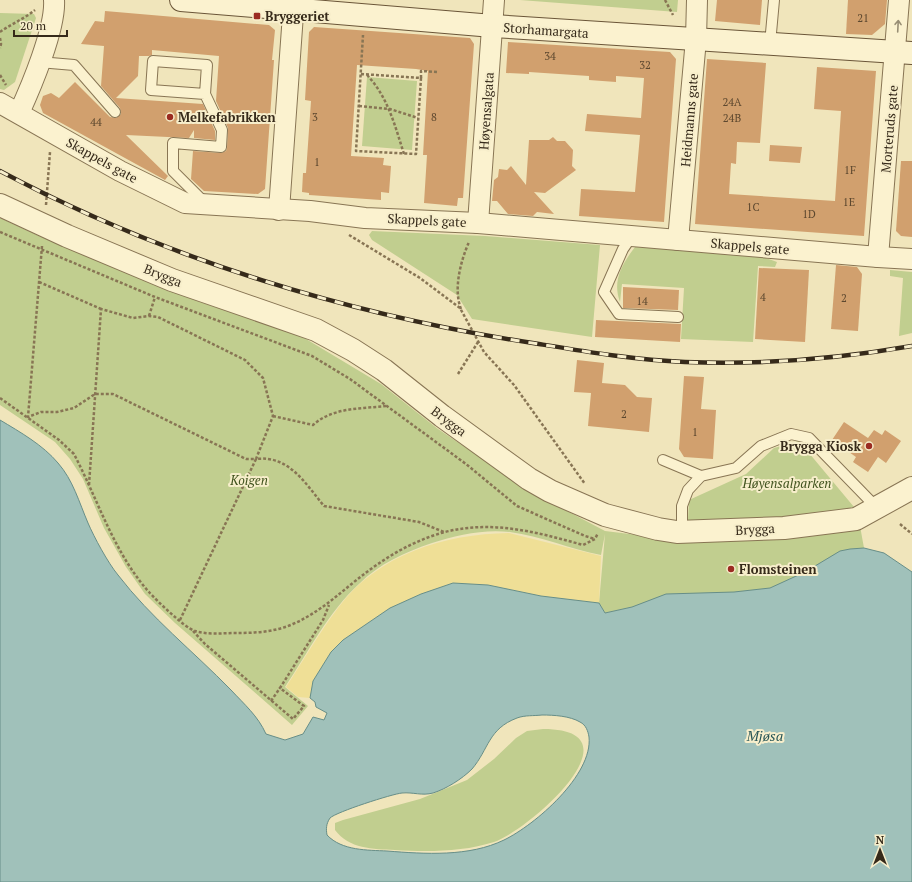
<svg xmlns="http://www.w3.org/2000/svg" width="912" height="882" viewBox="0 0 912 882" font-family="'PT Serif',serif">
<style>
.green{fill:#c1ce8f}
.sand{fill:#efdf96}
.water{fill:#a0c1ba;stroke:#678e88;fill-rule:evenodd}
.building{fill:#d1a06e}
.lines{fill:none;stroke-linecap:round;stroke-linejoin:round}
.service-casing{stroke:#887554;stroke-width:12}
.minor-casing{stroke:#887554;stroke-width:22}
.tertiary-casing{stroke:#887554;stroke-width:24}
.secondary-casing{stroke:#6a5538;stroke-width:24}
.path{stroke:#887554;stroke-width:2.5;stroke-dasharray:3 2;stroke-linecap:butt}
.service{stroke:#fbf2cf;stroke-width:10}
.minor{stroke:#fbf2cf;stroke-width:20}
.tertiary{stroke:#fbf2cf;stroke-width:22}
.secondary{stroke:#fbf2cf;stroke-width:22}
.rail-casing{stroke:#362a1a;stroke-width:4.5}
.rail{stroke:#f7eecb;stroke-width:3;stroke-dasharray:9;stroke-linecap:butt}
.oneway{stroke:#988e74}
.poi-dot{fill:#9b2b21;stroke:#f7eecb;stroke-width:1.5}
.labels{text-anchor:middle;stroke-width:4;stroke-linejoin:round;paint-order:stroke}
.number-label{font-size:11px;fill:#5d482f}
.poi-label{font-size:13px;font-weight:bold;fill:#362a1a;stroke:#f7eecb;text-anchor:start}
.street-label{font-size:13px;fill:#362a1a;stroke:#f7eecb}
.park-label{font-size:13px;font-style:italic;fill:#42541f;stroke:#f7eecb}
.water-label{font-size:14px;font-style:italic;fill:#285657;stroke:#f7eecb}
</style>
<rect width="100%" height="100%" fill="#f0e5bb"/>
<g class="green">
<path d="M520,0H678L677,12Z"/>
<path d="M0,13L34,14L36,18L15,82L4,90L0,89Z"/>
<path d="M367,77L417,81L412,150L362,146Z"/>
<path d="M0,218L39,236L200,302L301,336L381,384L438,429L535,494L605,531L679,540L860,526L864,548C829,550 804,579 770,588C756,592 740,592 725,594C685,599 645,604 605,613L599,603L605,534L601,555C570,549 541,536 510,532C484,529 456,535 432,543C405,552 379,564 359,584C328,612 308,653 285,687L308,706L292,725L175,623L145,594L126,567L104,528L83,479L70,459L55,442L0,405Z"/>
<path d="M372,231L485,236L600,245L592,337L472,319L457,295L372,240L369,235Z"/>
<path d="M635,247L761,256L777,262L775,267L758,266L753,342L681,339L684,288L622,284L620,302C612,281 622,264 635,247Z"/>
<path d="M890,270L912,272V333L899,336L903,278L890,276Z"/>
<path d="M799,441L854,507C799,519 744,522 688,520L689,500L746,474L774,448Z"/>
<path d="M543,729C643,729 531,829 494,842C463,852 427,852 395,850C373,849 349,849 335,830V823L343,820L420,799L467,780L494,759L516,738L527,731Z"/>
</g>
<path class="sand" d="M509,533L601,556L599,603L541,596L488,585L453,583L421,594L390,608L343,640L331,652L313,681L310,698L298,697L286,687C303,661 319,633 338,608C378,554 444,534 509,533Z"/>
<path class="water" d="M0,420C20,432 43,445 58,463C73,480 79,502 88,523C94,537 108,563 118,575C151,618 193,651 231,690C244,704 258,716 266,734L285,740L303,734L313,717L324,720L327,713L316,707L315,702L310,698L313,681L331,652L343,640L390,608L421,594L453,583L488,585L541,596L599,603L605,613L632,607L666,594L734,592L770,588L805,572L840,551L850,549L864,548L884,553L912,572V882H0ZM542,715C554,715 570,716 580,722C586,725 588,731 589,737C593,775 535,825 504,840C469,857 425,854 387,851C368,850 342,851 327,835C326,829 326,824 330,818C336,812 392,794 402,793C413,792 422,796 433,793C446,789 462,779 472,769C489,749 488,729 517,718C525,715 534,716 542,715Z"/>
<g class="building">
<path d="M717,0H762L760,25L715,21Z"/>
<path d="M848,0H887L885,24L872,35L846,34Z"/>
<path d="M105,11L269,25L275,30L272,60H274L265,189L258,194L204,191L191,179L193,151L221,153L226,151L227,148L228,128L216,101L219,56L152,50V55L149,56H139L138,76L116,98L203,104L215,131V140L194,138V130L189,138L126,135L168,176L165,180L43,113L40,105L43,96L51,93L59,98L75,82L110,117L116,118L121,114L120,108L101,86L104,46L81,44L95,21L104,22Z"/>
<path d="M314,27L470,38L474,44L463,198H458L457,206L424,203L427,155H423L428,71L416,69L357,65L351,156L384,158L383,165L391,166L389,193L381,192V200L309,195V193L302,192L303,173H306L311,101L305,100L309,32Z"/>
<path d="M508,42L670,52L676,59L664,222L579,216L581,189L635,192L640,135L585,131L587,114L641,118L644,78L616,76V82L589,80V76L529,72V74L506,73Z"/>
<path d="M707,59L766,63L760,143L737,142L736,164L731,163L729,194L835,201L841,111L814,109L817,67L876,71L864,236L695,224Z"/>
<path d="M553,137L557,141H565L573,150L572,166L576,170L545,193L534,192L554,214L537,212L533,216L508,214L497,201H492L494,180L498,177L499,169L507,170L511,166L526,185L529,140H549Z"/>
<path d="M770,145L802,147L800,163L769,161Z"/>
<path d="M901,161H912V237L901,236L896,231Z"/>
<path d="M836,265L857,267L862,274L858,331L831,329Z"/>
<path d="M759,268L809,270L805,342L755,339Z"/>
<path d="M623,287L679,290L678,310L623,308Z"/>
<path d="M596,320L681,324L680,342L595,337Z"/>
<path d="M577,360L604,363L602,383L625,385L637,397L652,398L649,432L588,426L591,393L574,392Z"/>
<path d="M684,376L704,377L701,409L716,410L713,459L684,457L679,449Z"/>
<path d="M844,422L868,438L874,430L882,435L885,430L901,441L886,463L878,457L868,472L853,462L856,457L832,440Z"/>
</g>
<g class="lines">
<g class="service-casing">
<g id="service">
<path d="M770,44L774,0"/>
<path d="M39,62L74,65L115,112"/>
<path d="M205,203L173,171V143L221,147L222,130L205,94L207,65L153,61L151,90L205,94"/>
<path d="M632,236L623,249L604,292L619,314L678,317"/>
<path d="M663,460L701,476"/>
<path d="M682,532V506L688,490L701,476L736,468L761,446L791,434L809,438L878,509"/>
</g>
</g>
<g class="minor-casing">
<g id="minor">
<path d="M0,103L120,171L185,203L310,211L365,218L478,223L878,257L912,259"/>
<path d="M19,113C31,87 56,28 54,0"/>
<path d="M279,210L294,0"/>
<path d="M478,223L494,0"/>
<path d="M678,240L696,39L697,0"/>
<path d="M878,257L899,0"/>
</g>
</g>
<g class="tertiary-casing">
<path id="tertiary" d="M0,205L67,236L172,280L316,330L353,350L384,370L442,416L529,479L550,491L605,515L658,529L677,532L784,528L856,519L912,488"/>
</g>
<g class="secondary-casing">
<path id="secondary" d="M181,0L493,26L912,53"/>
</g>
<g class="path">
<path d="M665,0L673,15"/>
<path d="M0,32C11,24 24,19 35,10"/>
<path d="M0,38L1,44L0,48"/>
<path d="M361,74L421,78L416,154L356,151L363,35"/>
<path d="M0,75L6,85"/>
<path d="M367,75C388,97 395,126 404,154"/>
<path d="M421,78V71L438,72"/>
<path d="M359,106L390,109L418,118"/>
<path d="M46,205L50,152"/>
<path d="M0,232L155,297L312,356L350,379L466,464L517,506L585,536L595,539"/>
<path d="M349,235L420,278L460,308L484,352L514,385L585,484"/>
<path d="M42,246L28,417L41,412H57L74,408L95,394H113L246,459H256L273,416L263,378L245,360L158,317L149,316L133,318L101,309L89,485"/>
<path d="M39,282L101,309"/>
<path d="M461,309C453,289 461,260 469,242"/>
<path d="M149,316L155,297"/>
<path d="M458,374L478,342"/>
<path d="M0,398L59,440L74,454C98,500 114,553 149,592C156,600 185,628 195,631C208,635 222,633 236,633C255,633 275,632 293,624C327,609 348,584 378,564C398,550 422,538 445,532C492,520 537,532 583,545L595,539L598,533"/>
<path d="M273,416L313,425C333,407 361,409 386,406"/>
<path d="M900,524L912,534"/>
<path d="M180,620L256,459C289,455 305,483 324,506L419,522L444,532"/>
<path d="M193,631L205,644L293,719L304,706L280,688L323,620L329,605"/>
<path d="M271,701L280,688"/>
</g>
<use href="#service" class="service"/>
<use href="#minor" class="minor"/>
<use href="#tertiary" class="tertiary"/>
<use href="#secondary" class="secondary"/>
<g class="rail-casing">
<path id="rail" d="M0,171C167,260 353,316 539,344C588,352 636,360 685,362C761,365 837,359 912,346"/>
</g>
<use href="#rail" class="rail"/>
</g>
<defs><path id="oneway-shaft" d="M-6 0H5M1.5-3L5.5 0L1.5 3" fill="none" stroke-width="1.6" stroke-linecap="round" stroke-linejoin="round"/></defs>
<use class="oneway" href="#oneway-shaft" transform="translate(898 26) rotate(-87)"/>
<g class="poi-dot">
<rect x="253" y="12" width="8" height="8" rx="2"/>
<circle cx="170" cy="117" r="4"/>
<circle cx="869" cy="446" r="4"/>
<circle cx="731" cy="569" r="4"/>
</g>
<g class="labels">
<g class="number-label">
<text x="863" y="22">21</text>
<text x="550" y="60">34</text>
<text x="645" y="69">32</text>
<text x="732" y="106">24A</text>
<text x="315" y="121">3</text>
<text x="434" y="121">8</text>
<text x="732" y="122">24B</text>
<text x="96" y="126">44</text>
<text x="317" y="166">1</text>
<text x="850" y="174">1F</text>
<text x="849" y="206">1E</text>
<text x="753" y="211">1C</text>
<text x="809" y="218">1D</text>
<text x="763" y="301">4</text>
<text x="844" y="302">2</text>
<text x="642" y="305">14</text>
<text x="624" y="418">2</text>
<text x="695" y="436">1</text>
</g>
<g class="poi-label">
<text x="265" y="21">Bryggeriet</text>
<text x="178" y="122">Melkefabrikken</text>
<text x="861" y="451" text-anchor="end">Brygga Kiosk</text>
<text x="739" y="574">Flomsteinen</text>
</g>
<g class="street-label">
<text transform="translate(546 30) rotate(4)" y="5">Storhamargata</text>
<text transform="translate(486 111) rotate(-86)" y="5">Høyensalgata</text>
<text transform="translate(689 120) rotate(-85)" y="5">Heidmanns gate</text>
<text transform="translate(889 129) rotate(-85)" y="5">Morteruds gate</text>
<text transform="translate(102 160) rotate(29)" y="5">Skappels gate</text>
<text transform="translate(427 220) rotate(3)" y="5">Skappels gate</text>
<text transform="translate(750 246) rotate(5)" y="5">Skappels gate</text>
<text transform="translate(163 275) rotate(22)" y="5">Brygga</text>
<text transform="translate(449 421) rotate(37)" y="5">Brygga</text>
<text transform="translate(755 529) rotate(-3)" y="5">Brygga</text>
</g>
<g class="park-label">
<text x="249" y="485">Koigen</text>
<text x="787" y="488">Høyensalparken</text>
</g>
<g class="water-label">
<text x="765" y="741">Mjøsa</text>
</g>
</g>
<g transform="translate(880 850)" stroke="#f7eecb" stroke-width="3" paint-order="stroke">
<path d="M0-3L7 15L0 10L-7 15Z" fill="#362a1a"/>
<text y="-6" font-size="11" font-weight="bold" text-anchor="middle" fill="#362a1a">N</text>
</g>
<path d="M14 30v6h53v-6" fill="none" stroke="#362a1a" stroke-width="2"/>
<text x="20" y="30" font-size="12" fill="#362a1a" stroke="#f7eecb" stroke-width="3" paint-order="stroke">20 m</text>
</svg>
